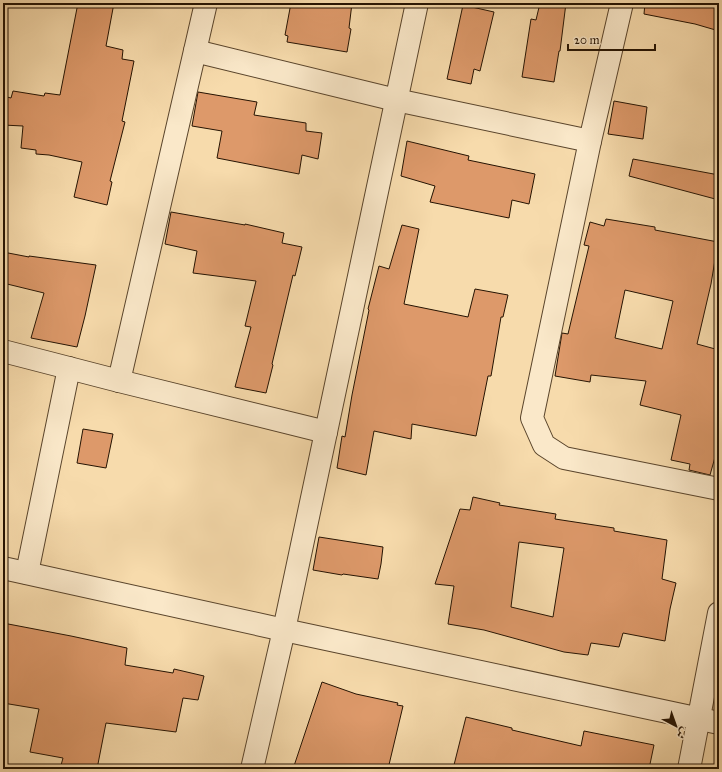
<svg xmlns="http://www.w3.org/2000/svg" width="722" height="772" viewBox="0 0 722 772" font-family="'IM FELL Great Primer',Amiri,serif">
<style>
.building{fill:#dd996a;stroke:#251302;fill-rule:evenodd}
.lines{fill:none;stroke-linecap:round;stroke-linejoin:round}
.minor-casing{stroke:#5a452c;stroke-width:24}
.minor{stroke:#fae8c9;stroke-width:22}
</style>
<rect width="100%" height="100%" fill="#f7dbac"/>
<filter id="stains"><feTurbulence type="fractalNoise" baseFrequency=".005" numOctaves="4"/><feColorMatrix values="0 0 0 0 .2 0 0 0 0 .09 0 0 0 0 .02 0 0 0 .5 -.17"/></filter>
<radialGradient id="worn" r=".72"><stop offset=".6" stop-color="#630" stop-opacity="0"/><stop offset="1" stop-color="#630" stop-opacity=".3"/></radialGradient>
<g class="building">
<path d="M78,3H114L106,46L123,50L122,59L134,61L122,121L125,122L110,181L112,182L107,205L74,197L82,162L49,155L36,154V150L21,148L23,126L3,125V96L11,98L13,91L44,96L45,93L60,95Z"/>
<path d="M291,3H352L349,28L351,29L347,52L287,42L288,36L285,35Z"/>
<path d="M540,3H566L560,51H559L554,82L522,77L531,19L536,20Z"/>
<path d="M645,3H719V31L695,24L644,14Z"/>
<path d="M463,5L494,12L480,71L474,69L471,84L447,79Z"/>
<path d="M198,92L257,102L254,115L306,123V131L322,133L318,159L302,155L299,174L217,158L222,131L192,126Z"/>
<path d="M614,101L647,107L643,139L608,134Z"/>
<path d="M407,141L469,156L468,160L535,174L529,204L512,200L509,218L430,202L435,186L401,176Z"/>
<path d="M633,159L719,175V200L629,176Z"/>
<path d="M171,212L245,225V224L284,233L282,243L302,247L295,276L293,275L272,364L273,365L266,393L235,387L251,327L245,326L256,281L193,273L197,251L165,244Z"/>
<path d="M606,219L655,227V230L718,242L711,284L697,344L719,350V443L710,475L689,470L690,464L671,460L681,415L640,405L646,381L591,375L590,382L555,376L562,333L568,334L589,246L584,245L590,222L604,226ZM625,290L673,301L662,349L615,338Z"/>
<path d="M402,225L419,229L404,304L468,317L475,289L508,295L503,317H501L491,376H488L476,436L412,424L411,439L374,431L366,475L337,468L342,436L345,437L352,395L369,310L368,309L379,266L389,269Z"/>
<path d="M3,252L29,257V256L96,265L85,316L77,347L31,338L44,293L3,283Z"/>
<path d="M83,429L113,434L106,468L77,463Z"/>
<path d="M473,497L500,503L499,505L556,514L555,519L614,528V531L667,540L662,579L676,583L670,609L665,641L623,633L619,647L591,643L588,655L564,652L484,630L448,624L454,586L435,584L460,509L470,510ZM519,542L564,548L553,617L511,607Z"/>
<path d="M319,537L383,547L381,564L378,579L343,574L342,575L313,570Z"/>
<path d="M3,623L71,636L127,648L125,665L173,673L174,669L204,676L198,700L183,698L176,732L106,723L97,769H60L63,758L30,752L39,709L3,703Z"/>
<path d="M322,682L356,694L398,703L397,705L403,706L388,769H293Z"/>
<path d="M466,717L512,728V730L581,746L584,731L654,745L649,769H453Z"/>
</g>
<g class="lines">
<g class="minor-casing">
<g id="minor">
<path d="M622,3L590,141L532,418L544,445L564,458L719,489"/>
<path d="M195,51L396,100L590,141"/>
<path d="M3,351L119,381L326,432"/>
<path d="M119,381L206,3"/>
<path d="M3,568L284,630L719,723"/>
<path d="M27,573L69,368"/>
<path d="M252,769L284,630L417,3"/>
<path d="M689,769L719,613"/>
</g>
</g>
<use href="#minor" class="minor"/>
</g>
<rect width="722" height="772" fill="none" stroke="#f7dbac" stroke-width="16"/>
<rect x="4" y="4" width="714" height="764" fill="none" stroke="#251302" stroke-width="2"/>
<rect x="8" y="8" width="706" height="756" fill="none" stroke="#251302"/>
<g transform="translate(676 726) rotate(139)" stroke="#fae8c9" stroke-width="3" paint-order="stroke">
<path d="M0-3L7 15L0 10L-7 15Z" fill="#251302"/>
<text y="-6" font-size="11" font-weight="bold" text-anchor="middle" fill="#251302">ش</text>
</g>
<path d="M568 44v6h87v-6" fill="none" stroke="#251302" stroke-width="2"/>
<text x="574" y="44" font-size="12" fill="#251302" stroke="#fae8c9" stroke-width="3" paint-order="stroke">20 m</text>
<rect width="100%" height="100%" filter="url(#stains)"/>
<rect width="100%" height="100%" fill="url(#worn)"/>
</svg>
